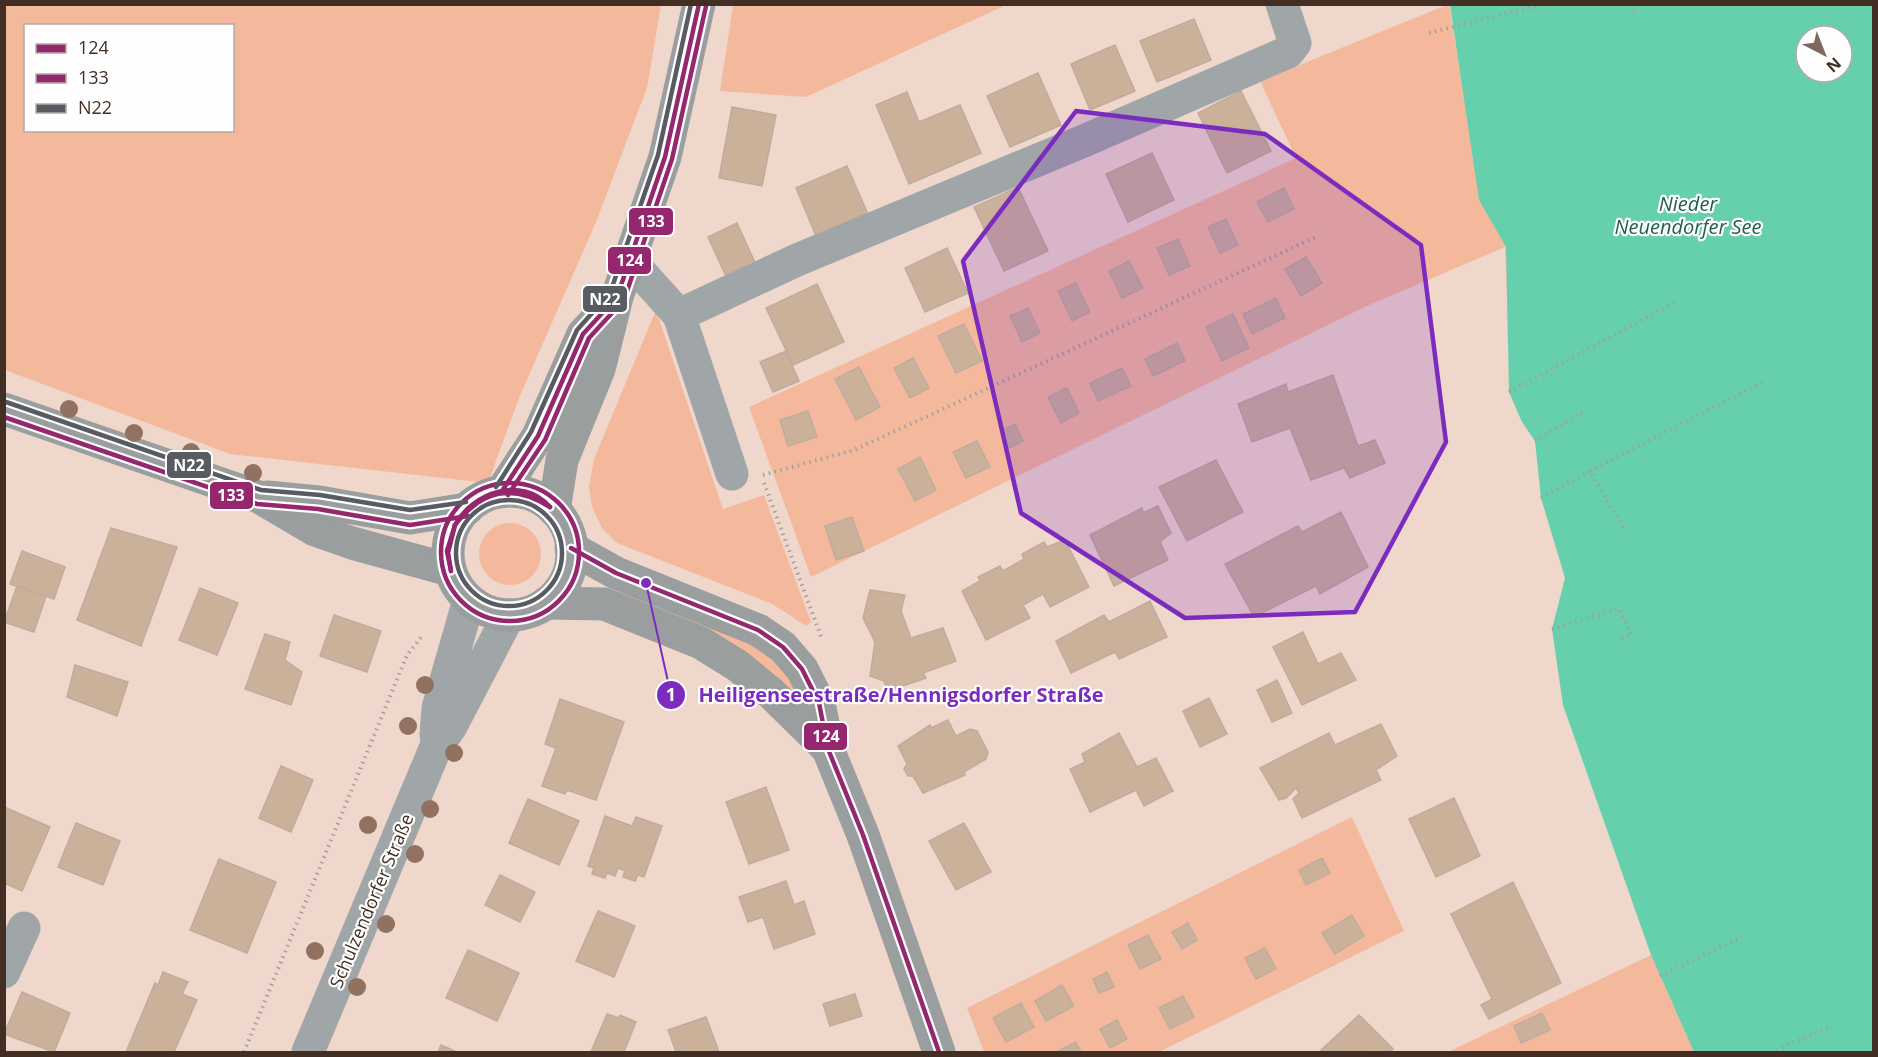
<svg xmlns="http://www.w3.org/2000/svg" width="1878" height="1057" viewBox="0 0 1878 1057" font-family="'Open Sans',sans-serif">
<style>
.green{fill:#f4b99c;fill-rule:evenodd}
.water{fill:#66d0ac;fill-rule:evenodd}
.building{fill:#cbb199;stroke:#bfac9f;stroke-width:1.5}
.lines{fill:none;stroke-linecap:round;stroke-linejoin:round}
.path{stroke:#a0a1a2;stroke-width:4;stroke-dasharray:1.5 4.5;stroke-linecap:butt}
.minor{stroke:#a0a6a8;stroke-width:33}
.major{stroke:#9b9e9e;stroke-width:33}
.bus-1-casing{stroke:#fefefe;stroke-width:9}
.bus-2-casing{stroke:#fefefe;stroke-width:9}
.bus-3-casing{stroke:#fefefe;stroke-width:9}
.bus-1{stroke:#95276e;stroke-width:4.5}
.bus-2{stroke:#95276e;stroke-width:4.5}
.bus-3{stroke:#595b62;stroke-width:4.5}
.tree{fill:#91715f}
.marked{fill:#7b2cbf;fill-opacity:0.2;stroke:#7b2cbf;stroke-width:4.5;stroke-linejoin:round}
.labels{text-anchor:middle;stroke-width:4.5;stroke-linejoin:round;paint-order:stroke}
.street-label{font-size:18px;fill:#432e23;stroke:#fefefe}
.water-label{font-size:20px;font-style:italic;fill:#245e4a;stroke:#fefefe}
.leader{fill:none;stroke:#7b2cbf;stroke-width:2}
.callout-dot{fill:#7b2cbf;stroke:#fefefe;stroke-width:2}
.mark-label{font-size:18px;text-anchor:middle;font-weight:bold;fill:#fff}
.callout-label{font-size:20px;text-anchor:middle;font-weight:bold;fill:#7b2cbf;stroke:#fefefe;stroke-width:4.5;stroke-linejoin:round;paint-order:stroke}
.line-badge{stroke:#fefefe;stroke-width:2}
.badge-label{font-size:16px;text-anchor:middle;font-weight:bold;fill:#fff}
</style>
<rect width="100%" height="100%" fill="#efd7cc"/>
<g class="green">
<path d="M1449,4L1464,97L1576,378L1522,422L1511,396L1505,247L1367,306L811,577L749,407L1296,158L1260,81Z"/>
<path d="M4,5H661L647,88L596,222L519,398L488,483L230,454L5,370ZM26,26H232V130H26Z"/>
<path d="M733,5V4L1006,5L806,97L720,91Z"/>
<path d="M656,310L723,509L764,495L811,622L806,626L772,604L617,543L602,528L592,507L589,487L594,459Z"/>
<circle cx="510" cy="554" r="31"/>
<path d="M621,586L716,622L783,665L803,700L616,600Z"/>
<path d="M1352,817L1404,931L1159,1052H984L967,1008Z"/>
<path d="M1651,955L1694,1052H1448Z"/>
</g>
<path class="water" d="M1450,5H1873V1052H1694L1651,955L1563,705L1552,629L1565,578L1541,498L1535,441L1522,422L1509,392L1506,247L1479,200ZM1806,36H1842V72H1806Z"/>
<g class="building">
<path d="M1194,19L1211,60L1157,82L1140,41Z"/>
<path d="M1115,45L1135,91L1090,110L1071,64Z"/>
<path d="M1038,73L1061,125L1010,147L987,96Z"/>
<path d="M1241,91L1271,151L1227,173L1198,113Z"/>
<path d="M907,92L919,122L960,105L981,153L909,184L876,105Z"/>
<path d="M732,107L776,115L762,186L719,178Z"/>
<path d="M1152,153L1174,200L1128,222L1106,174Z"/>
<path d="M847,166L868,214L816,236L796,188Z"/>
<path d="M1018,187L1048,251L1004,271L974,207Z"/>
<path d="M1284,188L1294,209L1268,222L1257,202Z"/>
<path d="M1226,219L1238,245L1220,253L1208,227Z"/>
<path d="M737,223L758,269L729,283L708,237Z"/>
<path d="M1178,239L1190,266L1169,275L1157,248Z"/>
<path d="M947,248L968,293L925,312L905,268Z"/>
<path d="M1306,257L1322,283L1301,296L1285,269Z"/>
<path d="M1129,261L1143,288L1122,298L1109,271Z"/>
<path d="M1076,283L1090,312L1072,321L1058,291Z"/>
<path d="M817,284L844,342L793,365L766,308Z"/>
<path d="M1276,298L1285,318L1252,334L1243,314Z"/>
<path d="M1028,308L1040,333L1022,342L1010,316Z"/>
<path d="M1233,314L1249,348L1222,361L1206,327Z"/>
<path d="M964,324L982,361L956,373L938,336Z"/>
<path d="M1177,343L1185,361L1153,376L1145,359Z"/>
<path d="M786,351L799,381L773,392L760,362Z"/>
<path d="M913,358L929,388L910,398L894,368Z"/>
<path d="M859,367L880,407L856,420L835,379Z"/>
<path d="M1122,368L1131,386L1098,401L1090,383Z"/>
<path d="M1333,375L1358,446L1375,440L1385,463L1350,478L1344,468L1311,480L1290,428L1252,442L1238,404L1286,384L1288,392Z"/>
<path d="M1067,388L1079,413L1061,423L1048,397Z"/>
<path d="M808,411L817,437L788,446L780,420Z"/>
<path d="M1015,424L1023,441L1009,448L1001,431Z"/>
<path d="M977,441L990,467L966,478L953,452Z"/>
<path d="M920,457L936,490L915,501L898,469Z"/>
<path d="M1216,460L1243,512L1187,541L1159,487Z"/>
<path d="M1158,506L1171,533L1160,542L1168,560L1114,586L1090,535L1142,508L1143,513Z"/>
<path d="M1341,512L1368,567L1320,594L1316,586L1254,617L1225,564L1298,526L1302,532Z"/>
<path d="M852,517L864,551L836,560L825,526Z"/>
<path d="M111,528L177,547L141,646L77,620Z"/>
<path d="M1065,540L1089,587L1050,607L1043,594L1023,605L1030,618L986,640L962,591L980,581L978,577L1000,566L1003,571L1024,559L1022,554L1044,542L1047,547Z"/>
<path d="M22,551L65,567L54,599L10,584Z"/>
<path d="M17,586L46,596L34,632L4,622Z"/>
<path d="M200,588L238,603L217,655L179,640Z"/>
<path d="M870,590L905,595L901,611L911,638L943,628L956,661L923,673L926,678L888,691L884,681L870,676L875,642L863,618Z"/>
<path d="M1150,601L1167,637L1119,659L1115,652L1071,673L1056,641L1104,615L1109,622Z"/>
<path d="M334,615L381,631L367,672L320,656Z"/>
<path d="M1303,632L1318,664L1341,653L1356,680L1302,705L1273,647Z"/>
<path d="M265,634L290,642L285,660L302,672L291,705L245,689Z"/>
<path d="M75,665L128,682L117,716L67,697Z"/>
<path d="M1277,680L1292,713L1272,722L1257,690Z"/>
<path d="M1209,698L1227,734L1200,747L1183,711Z"/>
<path d="M560,699L624,722L596,800L567,790L565,794L542,786L556,748L545,744Z"/>
<path d="M948,720L956,736L970,729L977,731L988,752L986,759L964,772L965,775L923,793L913,776H908L904,769L907,764L898,746L930,725L931,728Z"/>
<path d="M1381,724L1397,756L1376,770L1381,780L1302,818L1293,799L1299,793L1296,788L1286,798L1279,800L1260,768L1329,733L1335,745Z"/>
<path d="M1119,733L1137,767L1156,758L1173,791L1144,806L1136,790L1090,812L1070,769L1085,762L1082,754Z"/>
<path d="M281,766L313,780L291,832L259,818Z"/>
<path d="M766,787L789,850L749,864L726,802Z"/>
<path d="M1454,798L1480,856L1436,877L1409,819Z"/>
<path d="M528,799L579,821L559,865L509,843Z"/>
<path d="M4,807L50,827L22,891L4,883Z"/>
<path d="M605,816L632,826L636,817L662,826L644,877L638,875L635,881L623,877L625,871L618,868L615,876L607,873L605,878L592,874L594,868L588,866Z"/>
<path d="M76,823L120,841L103,885L58,867Z"/>
<path d="M964,823L991,872L956,890L929,841Z"/>
<path d="M1322,858L1330,873L1306,885L1299,870Z"/>
<path d="M219,859L276,882L247,953L190,930Z"/>
<path d="M500,875L535,892L520,922L485,905Z"/>
<path d="M786,881L794,905L804,901L815,934L774,949L763,917L748,922L739,897Z"/>
<path d="M1513,882L1561,983L1489,1019L1481,1005L1492,999L1451,914Z"/>
<path d="M598,911L635,926L614,977L576,961Z"/>
<path d="M1352,915L1364,936L1335,954L1322,933Z"/>
<path d="M1188,923L1197,940L1182,949L1172,932Z"/>
<path d="M1148,935L1161,959L1140,969L1128,945Z"/>
<path d="M1265,948L1276,969L1256,979L1245,958Z"/>
<path d="M468,950L519,973L497,1021L446,998Z"/>
<path d="M163,972L188,982L182,994L197,1000L174,1052H126L155,983L158,985Z"/>
<path d="M1107,972L1114,987L1099,993L1093,979Z"/>
<path d="M1062,985L1074,1006L1046,1021L1035,1001Z"/>
<path d="M22,992L70,1013L54,1052L4,1034Z"/>
<path d="M855,994L862,1016L830,1026L823,1004Z"/>
<path d="M1183,996L1194,1017L1170,1029L1159,1008Z"/>
<path d="M1021,1003L1034,1027L1006,1042L993,1018Z"/>
<path d="M1542,1013L1550,1030L1521,1043L1514,1026Z"/>
<path d="M607,1014L619,1018L620,1015L636,1022L624,1052H591Z"/>
<path d="M1359,1015L1393,1049L1389,1052L1320,1051Z"/>
<path d="M706,1017L719,1052H676L668,1030Z"/>
<path d="M1117,1020L1127,1039L1110,1048L1100,1029Z"/>
<path d="M1076,1042L1081,1052H1056Z"/>
<path d="M441,1045L455,1051V1052H438Z"/>
</g>
<g class="lines">
<g class="path">
<path d="M1631,4L1634,15"/>
<path d="M1429,33L1544,4"/>
<path d="M1509,392L1676,302"/>
<path d="M1535,441L1586,410"/>
<path d="M1590,471L1763,382"/>
<path d="M763,475L854,450L1318,236"/>
<path d="M764,483L822,639"/>
<path d="M1541,498L1590,471L1626,532"/>
<path d="M1552,629L1619,609L1632,634L1618,640"/>
<path d="M1660,976L1742,937"/>
<path d="M244,1052L407,655L423,635"/>
<path d="M1771,1052L1830,1027"/>
</g>
<g class="minor">
<path d="M631,262L679,315L732,474"/>
<path d="M679,315L797,260L1086,140L1288,52L1295,43L1282,4"/>
<path d="M436,735L438,708L469,600"/>
<path d="M4,972L24,928"/>
<path d="M308,1052L435,749L451,726L509,615"/>
</g>
<g class="major">
<path d="M4,409L259,497L315,530L352,543L450,570"/>
<path d="M502,491L538,436L583,334L614,301"/>
<circle cx="510" cy="553" r="62"/>
<path d="M267,497L319,502L410,518L467,509"/>
<path d="M554,510L562,460L599,369L617,297L665,157L699,4"/>
<path d="M571,548L616,573L758,630L783,647L802,669L819,703L828,749L863,835L939,1052"/>
<path d="M546,603L604,604L701,643L738,666L772,694L828,749"/>
</g>
<g class="bus-1-casing">
<g id="bus-1">
<path d="M502,491L538,436L583,334L617,297L665,157L699,4"/>
<path d="M455,525C473,492 522,475 550,507"/>
<path d="M455,525C482,490 512,483 550,507"/>
<path d="M571,548L616,573L758,630L783,647L802,669L819,703L828,749L863,835L939,1052"/>
<path d="M451,571L447,551L455,525"/>
<path d="M451,571L448,553L455,525"/>
</g>
</g>
<g class="bus-2-casing">
<g id="bus-2">
<path d="M4,417L257,504L318,509L410,525L468,516"/>
<circle cx="510" cy="552" r="69"/>
<path d="M508,495L545,440L589,338L624,300L672,159L706,6"/>
</g>
</g>
<g class="bus-3-casing">
<g id="bus-3">
<path d="M6,402L261,490L320,495L410,510L466,502"/>
<path d="M496,487L531,432L577,330L610,293L658,155L691,4"/>
<circle cx="509" cy="553" r="53"/>
</g>
</g>
<use href="#bus-1" class="bus-1"/>
<use href="#bus-2" class="bus-2"/>
<use href="#bus-3" class="bus-3"/>
</g>
<g class="tree">
<circle cx="69" cy="409" r="9"/>
<circle cx="134" cy="433" r="9"/>
<circle cx="191" cy="452" r="9"/>
<circle cx="253" cy="473" r="9"/>
<circle cx="425" cy="685" r="9"/>
<circle cx="408" cy="726" r="9"/>
<circle cx="454" cy="753" r="9"/>
<circle cx="430" cy="809" r="9"/>
<circle cx="368" cy="825" r="9"/>
<circle cx="415" cy="854" r="9"/>
<circle cx="386" cy="924" r="9"/>
<circle cx="315" cy="951" r="9"/>
<circle cx="357" cy="987" r="9"/>
</g>
<path class="marked" d="M1076,111L1265,134L1421,245L1446,442L1355,612L1185,618L1021,513L963,261Z"/>
<g class="labels">
<g class="street-label">
<text transform="translate(372 901) rotate(-67)" y="6">Schulzendorfer Straße</text>
</g>
<g class="water-label">
<text x="1688" y="211">Nieder<tspan x="1688" dy="23">Neuendorfer See</tspan></text>
</g>
</g>
<path class="leader" d="M646 583L671 695"/>
<g class="callout-dot">
<circle cx="646" cy="583" r="6"/>
<circle cx="671" cy="695" r="15"/>
</g>
<g class="mark-label">
<text x="671" y="701">1</text>
</g>
<g class="callout-label">
<text x="901" y="702">Heiligenseestraße/Hennigsdorfer Straße</text>
</g>
<g class="line-badge">
<rect x="628" y="207" width="46" height="29" rx="6" fill="#95276e"/>
<rect x="607" y="246" width="45" height="29" rx="6" fill="#95276e"/>
<rect x="582" y="285" width="46" height="28" rx="6" fill="#595b62"/>
<rect x="166" y="451" width="46" height="28" rx="6" fill="#595b62"/>
<rect x="209" y="481" width="45" height="29" rx="6" fill="#95276e"/>
<rect x="803" y="722" width="45" height="29" rx="6" fill="#95276e"/>
</g>
<g class="badge-label">
<text x="651" y="227">133</text>
<text x="630" y="266">124</text>
<text x="605" y="305">N22</text>
<text x="189" y="471">N22</text>
<text x="231" y="501">133</text>
<text x="826" y="742">124</text>
</g>
<rect width="1878" height="1057" fill="none" stroke="#432e23" stroke-width="12"/>
<rect x="24" y="24" width="210" height="108" fill="#fefefe" stroke="#b3aba6" stroke-width="1.5"/>
<rect x="36" y="44" width="30" height="9" fill="#95276e" stroke="#b3aba6" stroke-width="1.5"/>
<text x="78" y="54" font-size="18" fill="#432e23">124</text>
<rect x="36" y="74" width="30" height="9" fill="#95276e" stroke="#b3aba6" stroke-width="1.5"/>
<text x="78" y="84" font-size="18" fill="#432e23">133</text>
<rect x="36" y="104" width="30" height="9" fill="#595b62" stroke="#b3aba6" stroke-width="1.5"/>
<text x="78" y="114" font-size="18" fill="#432e23">N22</text>
<g transform="translate(1824 54) rotate(138)"><circle r="28" fill="#fefefe" stroke="#b3aba6" stroke-width="1.5"/>
<path d="M0-4.5L10 22L0 15L-10 22Z" fill="#7f695e"/>
<text y="-9" font-size="16" font-weight="bold" text-anchor="middle" fill="#432e23">N</text>
</g>
</svg>
